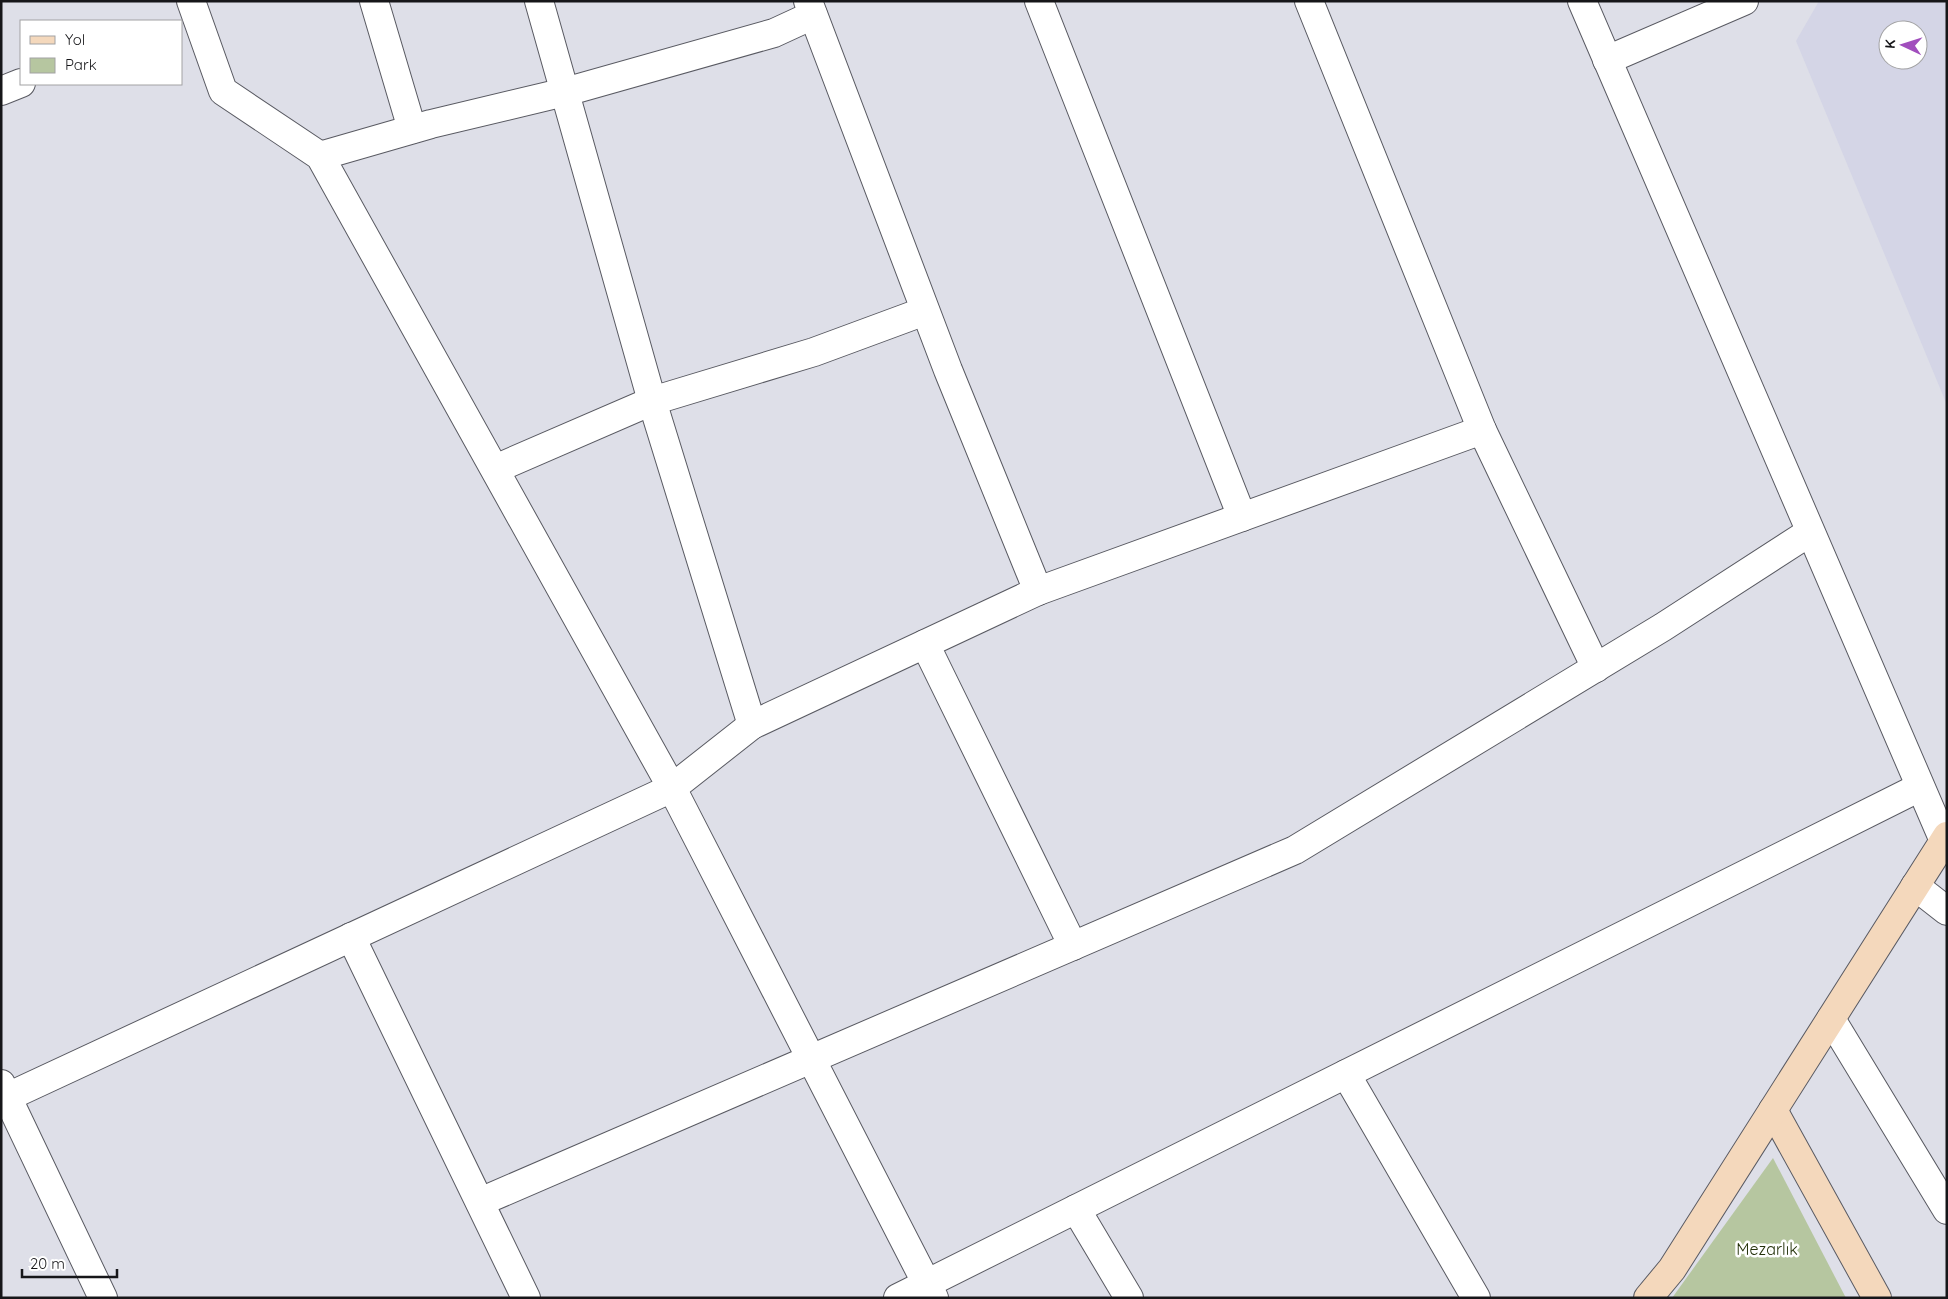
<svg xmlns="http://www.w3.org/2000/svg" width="1948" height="1299" viewBox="0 0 1948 1299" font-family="Quicksand,sans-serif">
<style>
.built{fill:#d4d5e6;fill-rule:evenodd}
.green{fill:#b6c6a0}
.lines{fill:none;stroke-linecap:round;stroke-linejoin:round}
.street-casing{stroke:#595a62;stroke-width:30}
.secondary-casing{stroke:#595a62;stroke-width:30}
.street{stroke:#fff;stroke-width:28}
.secondary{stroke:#f4d8bc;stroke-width:28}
.labels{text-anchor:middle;stroke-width:5;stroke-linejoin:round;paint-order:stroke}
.park-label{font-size:16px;fill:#25320b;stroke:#fff}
</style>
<rect width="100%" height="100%" fill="#dedfe8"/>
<path class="built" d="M1819,1H1947V405L1796,41ZM1888,30H1918V60H1888Z"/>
<path class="green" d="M1773,1158L1846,1298H1672Z"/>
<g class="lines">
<g class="street-casing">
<g id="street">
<path d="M191,1L223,91L320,156L672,788L934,1298"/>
<path d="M374,1L412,129"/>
<path d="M539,1L652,401L752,725"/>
<path d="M808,1L948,370L1038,591"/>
<path d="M1039,1L1242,517"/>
<path d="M1309,1L1482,430L1596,668"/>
<path d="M1582,1L1944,841"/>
<path d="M1607,60L1744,1"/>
<path d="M1,91L21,83"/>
<path d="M320,156L431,124L565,92L774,33L813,15"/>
<path d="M495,469L652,401L814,352L925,311"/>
<path d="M925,644L1073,946"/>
<path d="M1915,886L1947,911"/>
<path d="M351,937L526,1298"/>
<path d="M1831,1019L1947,1210"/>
<path d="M1346,1074L1476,1298"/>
<path d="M1,1084L103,1298"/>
<path d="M1,1100L672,788L752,725L1038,591L1482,430"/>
<path d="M480,1202L1295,850L1663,627L1810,532"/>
<path d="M1076,1209L1129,1298"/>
<path d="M898,1298L1920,787"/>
</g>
</g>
<g class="secondary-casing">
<g id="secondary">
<path d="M1773,1110L1877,1298"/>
<path d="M1648,1298L1672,1269L1947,836"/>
</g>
</g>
<use href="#street" class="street"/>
<use href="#secondary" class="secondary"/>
</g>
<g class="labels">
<g class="park-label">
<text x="1767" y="1255">Mezarlık</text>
</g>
</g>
<rect width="1948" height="1299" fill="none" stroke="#161619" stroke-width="5"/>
<rect x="20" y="20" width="162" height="65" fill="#ffffff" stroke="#a2a2a3"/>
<rect x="30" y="36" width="25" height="8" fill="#f4d8bc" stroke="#a2a2a3"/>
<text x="65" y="45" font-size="15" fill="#161619">Yol</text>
<rect x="30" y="58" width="25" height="15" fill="#b6c6a0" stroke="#a2a2a3"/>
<text x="65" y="70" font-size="15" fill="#161619">Park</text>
<g transform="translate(1903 45) rotate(274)"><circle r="24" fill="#ffffff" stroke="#a2a2a3"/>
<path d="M0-4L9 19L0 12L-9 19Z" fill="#a14ebd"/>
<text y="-8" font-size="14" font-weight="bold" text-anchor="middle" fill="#161619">K</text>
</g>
<path d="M22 1269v8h95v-8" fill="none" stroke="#161619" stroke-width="2.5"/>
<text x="30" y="1269" font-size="15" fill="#161619" stroke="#ffffff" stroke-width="4" paint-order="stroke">20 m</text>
</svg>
